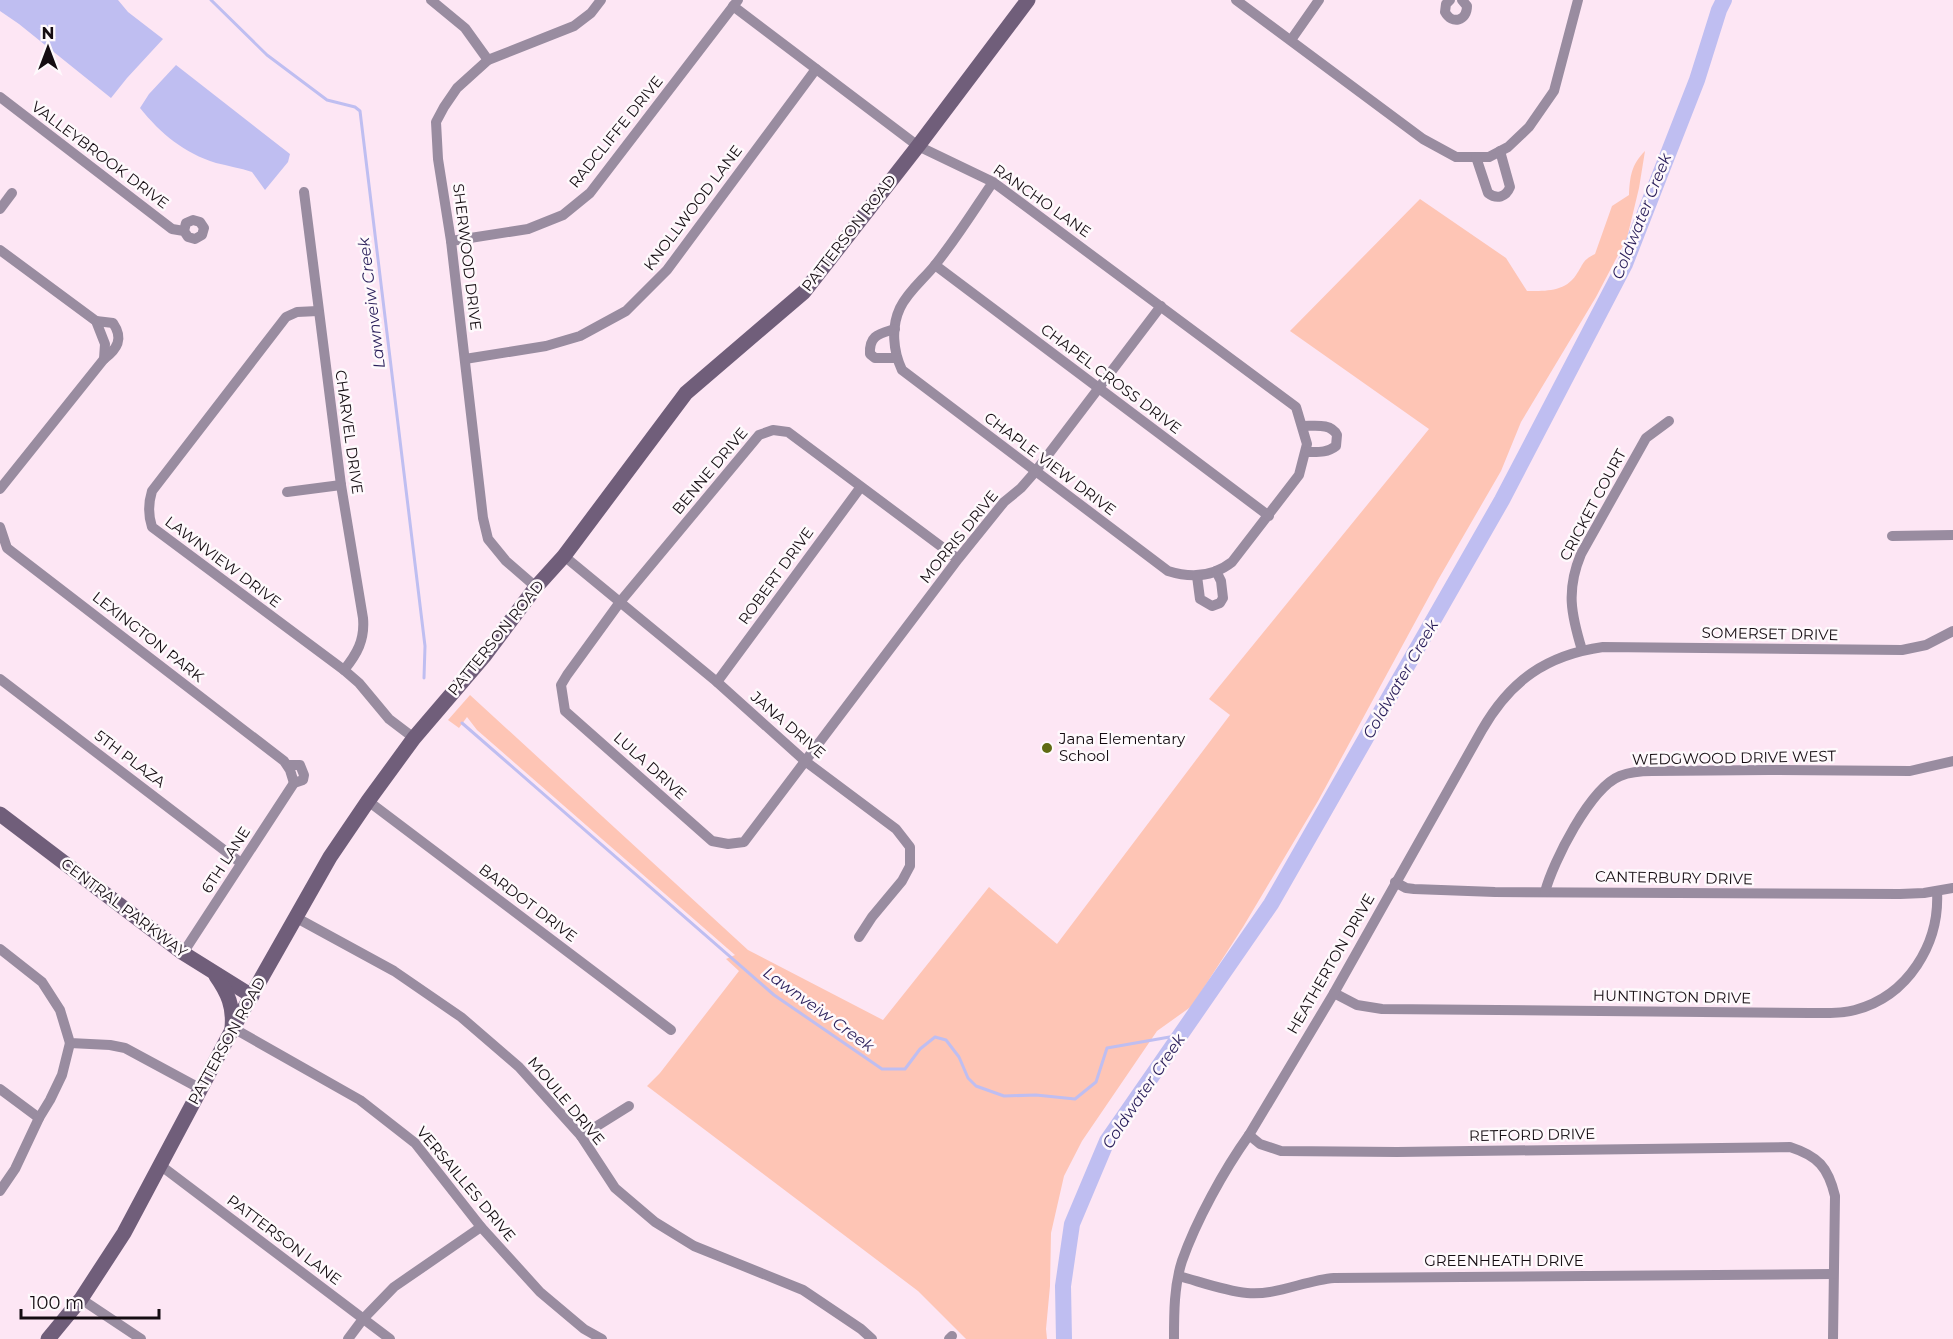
<svg xmlns="http://www.w3.org/2000/svg" width="1953" height="1339" viewBox="0 0 1953 1339" font-family="Montserrat,sans-serif">
<style>
.green{fill:#fec5b5}
.water{fill:#bfbef1}
.lines{fill:none;stroke-linecap:round;stroke-linejoin:round}
.stream{stroke:#bfbef1;stroke-width:3}
.river{stroke:#bfbef1;stroke-width:16}
.street{stroke:#998ca0;stroke-width:10}
.secondary{stroke:#705e7a;stroke-width:15}
.poi-dot{fill:#5f6b13;stroke:#fef9fc;stroke-width:2}
.labels{text-anchor:middle;stroke-width:5;stroke-linejoin:round;paint-order:stroke}
.street-label{font-size:15px;fill:#150d12;stroke:#fef9fc}
.poi-label{font-size:15px;fill:#150d12;stroke:#fef9fc;text-anchor:start}
.water-label{font-size:16px;font-style:italic;fill:#291e5a;stroke:#fef9fc}
</style>
<rect width="100%" height="100%" fill="#fde6f4"/>
<path class="green" d="M1645,151L1639,188L1627,238L1596,297L1521,422L1501,471L1438,580L1318,801L1243,927L1192,1006L1157,1031L1082,1141L1064,1176L1051,1233L1050,1286L1046,1329L1047,1339H966L918,1291L647,1086L660,1073L739,971L726,959L735,955L477,730L467,717L459,728L448,720L470,695L748,950L883,1020L989,887L1057,944L1230,715L1209,699L1429,429L1290,331L1420,199L1506,258L1527,291C1545,291 1565,292 1576,275C1584,264 1581,261 1595,254L1612,206L1629,195C1630,177 1631,165 1645,151Z"/>
<g class="water">
<path d="M0,0H118L128,12L163,39L127,78L111,98L19,24L0,11Z"/>
<path d="M176,65L290,154L288,162L265,190L252,172C240,168 228,166 216,163C184,153 161,134 140,108L149,94Z"/>
</g>
<g class="lines">
<g class="stream">
<path d="M211,0L267,55L327,100L355,107L360,111L425,646L424,678"/>
<path d="M462,723L774,995L882,1069H905L920,1049L935,1037L946,1040L959,1057L968,1078L976,1086L1004,1096L1036,1095L1075,1099L1096,1082L1107,1048L1181,1035"/>
</g>
<path class="river" d="M1064,1339L1063,1286L1072,1224L1107,1141L1271,904L1502,500L1625,264L1697,80L1719,10L1724,0"/>
<g class="street">
<path d="M431,0L465,28L488,60"/>
<path d="M1236,0L1423,139L1456,157H1489L1508,147L1529,127L1554,91L1578,0"/>
<path d="M1450,0L1446,4L1445,12C1452,25 1467,21 1467,6L1462,0"/>
<path d="M733,6L918,146L993,182L1296,407L1307,444L1299,475L1232,562C1213,577 1190,578 1168,571L902,370C893,351 891,327 900,308C908,291 924,279 935,265C956,239 974,210 993,182"/>
<path d="M1291,40L1319,0"/>
<path d="M0,97L172,229L184,231L188,237L195,239L202,235L204,228L200,222L193,220L186,223L184,231"/>
<path d="M1476,157L1488,193C1497,200 1506,197 1510,187L1500,151"/>
<path d="M304,192L341,485L363,618C365,640 357,654 344,670"/>
<path d="M0,209L12,193"/>
<path d="M451,241L528,229L563,215L590,193L738,0"/>
<path d="M0,250L96,321L105,344L104,359L0,489"/>
<path d="M935,265L1269,516"/>
<path d="M318,311L297,312L286,317L152,491C148,504 148,515 152,527L344,670L359,683L389,719L414,738"/>
<path d="M96,321L113,323C124,339 117,349 104,359"/>
<path d="M895,329C879,334 869,335 870,354L875,358H897"/>
<path d="M465,359L546,346L580,336L626,311L667,270L816,69"/>
<path d="M1303,426C1315,426 1331,423 1337,435L1336,446C1327,453 1318,452 1307,452"/>
<path d="M287,492L341,485"/>
<path d="M0,527L7,548L284,761L290,770L294,783"/>
<path d="M1892,536L1953,535"/>
<path d="M564,556L717,682L805,761L896,829L910,847V866L902,881L872,917L859,937"/>
<path d="M958,559L788,432L773,430L759,435L620,602L567,675L561,685L565,711L712,841L728,844L744,842L958,559L1004,502L1021,488L1035,472L1161,306"/>
<path d="M1197,576L1200,599L1212,606L1220,603L1223,598L1221,581L1216,571"/>
<path d="M536,587L506,561L488,539L483,518L451,241L438,159L436,122L444,107L457,88L488,60L574,26L591,13L601,0"/>
<path d="M1582,650C1571,614 1566,590 1581,554L1646,438L1669,421"/>
<path d="M0,679L241,863"/>
<path d="M717,682L860,488"/>
<path d="M288,765H300L304,775L303,780L294,783"/>
<path d="M368,801L671,1030"/>
<path d="M1395,882L1406,888L1414,889L1495,892L1900,894L1924,893L1953,888"/>
<path d="M1545,892C1553,862 1590,788 1620,776C1630,772 1641,771 1652,771L1769,770L1910,771L1953,761"/>
<path d="M295,917L394,971L461,1017L519,1067L581,1136L615,1188L655,1222L694,1246L803,1290L861,1329L872,1339"/>
<path d="M0,949L42,982L60,1010L70,1043L110,1045L125,1048L201,1089"/>
<path d="M183,953L294,783"/>
<path d="M1334,993L1357,1005L1382,1009L1810,1013C1824,1013 1841,1014 1855,1010C1908,996 1940,944 1937,891"/>
<path d="M233,1028L360,1100L415,1143L481,1227L540,1292L584,1329L602,1339"/>
<path d="M0,1089L39,1118"/>
<path d="M1249,1135L1260,1144L1281,1151L1397,1152L1790,1147C1818,1156 1828,1167 1835,1196L1833,1339"/>
<path d="M581,1136L629,1106"/>
<path d="M160,1165L390,1339"/>
<path d="M0,1191L15,1169L39,1118L50,1100L62,1075L70,1043"/>
<path d="M1179,1276C1201,1282 1225,1291 1247,1293C1275,1296 1306,1280 1334,1278L1833,1274"/>
<path d="M81,1299L141,1339"/>
<path d="M348,1339L363,1319L394,1287L481,1227"/>
<path d="M949,1339L952,1336"/>
<path d="M1174,1339C1174,1313 1174,1286 1182,1261C1196,1221 1224,1170 1249,1135L1334,993L1482,730C1510,681 1546,655 1603,647L1902,650L1926,645L1953,631"/>
</g>
<g class="secondary">
<path d="M0,814L183,953L252,996"/>
<path d="M216,976C228,993 234,1007 232,1028"/>
<path d="M48,1339L81,1299L124,1233L233,1028L330,857L368,801L414,738L485,655L536,587L564,556L686,393L804,292L918,146L1028,0"/>
</g>
</g>
<circle class="poi-dot" cx="1047" cy="748" r="6"/>
<g class="labels">
<g class="street-label">
<text transform="translate(616 132) rotate(-51)" y="5">RADCLIFFE DRIVE</text>
<text transform="translate(100 155) rotate(37)" y="5">VALLEYBROOK DRIVE</text>
<text transform="translate(1042 201) rotate(35)" y="5">RANCHO LANE</text>
<text transform="translate(693 208) rotate(-53)" y="5">KNOLLWOOD LANE</text>
<text transform="translate(849 233) rotate(-52)" y="5">PATTERSON ROAD</text>
<text transform="translate(467 257) rotate(83)" y="5">SHERWOOD DRIVE</text>
<text transform="translate(1111 379) rotate(37)" y="5">CHAPEL CROSS DRIVE</text>
<text transform="translate(349 432) rotate(82)" y="5">CHARVEL DRIVE</text>
<text transform="translate(1050 464) rotate(37)" y="5">CHAPLE VIEW DRIVE</text>
<text transform="translate(710 471) rotate(-50)" y="5">BENNE DRIVE</text>
<text transform="translate(1593 505) rotate(-62)" y="5">CRICKET COURT</text>
<text transform="translate(959 537) rotate(-51)" y="5">MORRIS DRIVE</text>
<text transform="translate(223 562) rotate(37)" y="5">LAWNVIEW DRIVE</text>
<text transform="translate(776 576) rotate(-54)" y="5">ROBERT DRIVE</text>
<text transform="translate(1770 634) rotate(1)" y="5">SOMERSET DRIVE</text>
<text transform="translate(148 637) rotate(38)" y="5">LEXINGTON PARK</text>
<text transform="translate(496 638) rotate(-51)" y="5">PATTERSON ROAD</text>
<text transform="translate(788 725) rotate(41)" y="5">JANA DRIVE</text>
<text transform="translate(1734 758) rotate(-1)" y="5">WEDGWOOD DRIVE WEST</text>
<text transform="translate(130 759) rotate(37)" y="5">5TH PLAZA</text>
<text transform="translate(650 766) rotate(42)" y="5">LULA DRIVE</text>
<text transform="translate(226 860) rotate(-57)" y="5">6TH LANE</text>
<text transform="translate(1674 878) rotate(1)" y="5">CANTERBURY DRIVE</text>
<text transform="translate(528 903) rotate(37)" y="5">BARDOT DRIVE</text>
<text transform="translate(124 908) rotate(37)" y="5">CENTRAL PARKWAY</text>
<text transform="translate(1331 964) rotate(-60)" y="5">HEATHERTON DRIVE</text>
<text transform="translate(1672 997) rotate(1)" y="5">HUNTINGTON DRIVE</text>
<text transform="translate(227 1041) rotate(-61)" y="5">PATTERSON ROAD</text>
<text transform="translate(566 1101) rotate(50)" y="5">MOULE DRIVE</text>
<text transform="translate(1532 1135) rotate(-1)" y="5">RETFORD DRIVE</text>
<text transform="translate(466 1184) rotate(50)" y="5">VERSAILLES DRIVE</text>
<text transform="translate(284 1240) rotate(37)" y="5">PATTERSON LANE</text>
<text x="1504" y="1266">GREENHEATH DRIVE</text>
</g>
<g class="poi-label">
<text x="1059" y="744">Jana Elementary<tspan x="1059" dy="17">School</tspan></text>
</g>
<g class="water-label">
<text transform="translate(1641 216) rotate(-68)" y="6">Coldwater Creek</text>
<text transform="translate(371 303) rotate(-97)" y="6">Lawnveiw Creek</text>
<text transform="translate(1400 679) rotate(-60)" y="6">Coldwater Creek</text>
<text transform="translate(819 1009) rotate(36)" y="6">Lawnveiw Creek</text>
<text transform="translate(1143 1091) rotate(-56)" y="6">Coldwater Creek</text>
</g>
</g>
<g transform="translate(48 48)" stroke="#fef9fc" stroke-width="4.5" paint-order="stroke">
<path d="M0-4.5L10 22L0 15L-10 22Z" fill="#150d12"/>
<text y="-9" font-size="16" font-weight="bold" text-anchor="middle" fill="#150d12">N</text>
</g>
<path d="M21 1309v9h138v-9" fill="none" stroke="#150d12" stroke-width="3"/>
<text x="30" y="1309" font-size="18" fill="#150d12" stroke="#fef9fc" stroke-width="4.5" paint-order="stroke">100 m</text>
</svg>
